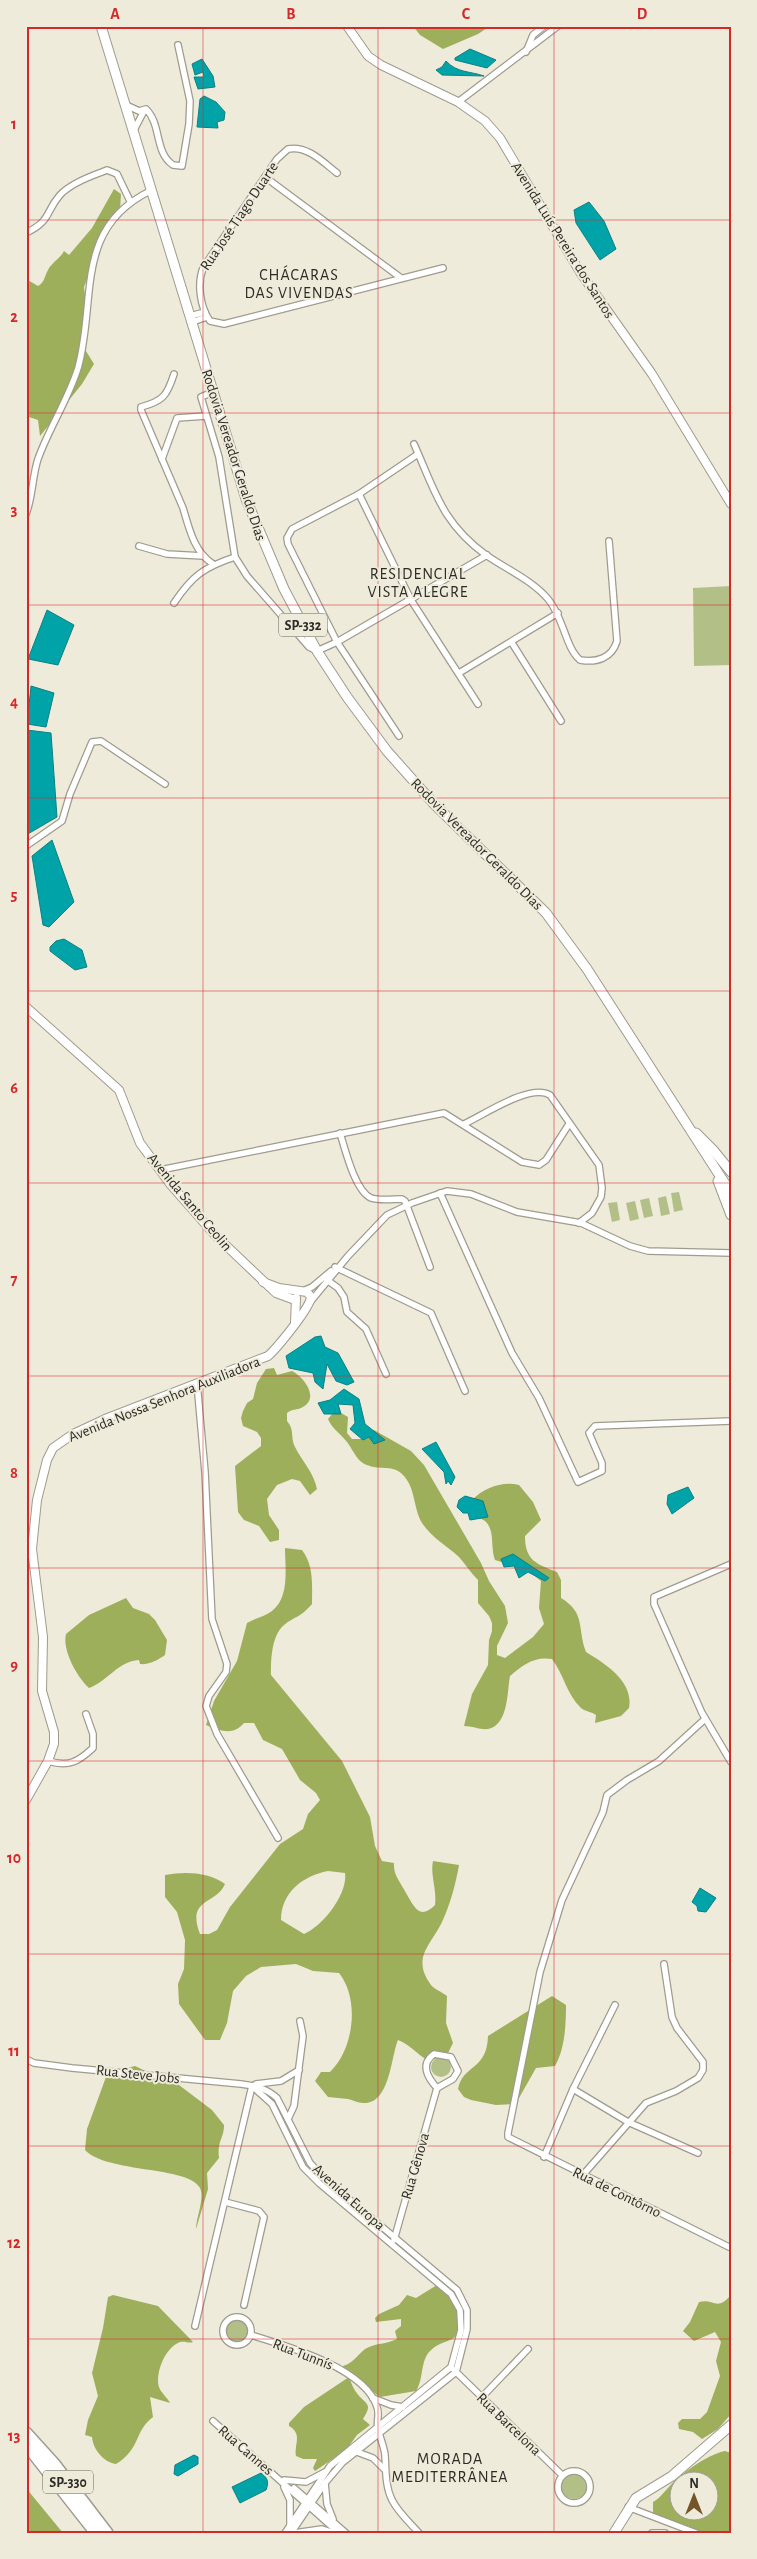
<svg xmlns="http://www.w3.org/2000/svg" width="757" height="2559" viewBox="0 0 757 2559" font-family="'Alegreya Sans',sans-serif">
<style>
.green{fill:#b2c088}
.forest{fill:#9daf5b;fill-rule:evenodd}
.water{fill:#00a4a8;stroke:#0e8081}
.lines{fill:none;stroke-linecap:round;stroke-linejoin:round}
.minor-casing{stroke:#9f9b8d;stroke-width:8}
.tertiary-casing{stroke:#9f9b8d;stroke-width:10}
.primary-casing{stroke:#9f9b8d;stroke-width:11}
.motorway-casing{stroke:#9f9b8d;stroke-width:14}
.minor{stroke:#fff;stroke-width:5.5}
.tertiary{stroke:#fff;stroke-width:8}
.primary{stroke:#fff;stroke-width:9}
.motorway{stroke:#fff;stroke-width:11}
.grid{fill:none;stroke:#d62828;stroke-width:1;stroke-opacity:0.55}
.labels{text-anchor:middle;stroke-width:4;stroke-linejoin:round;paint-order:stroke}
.shield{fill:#efebdb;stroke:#67655c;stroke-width:1}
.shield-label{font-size:14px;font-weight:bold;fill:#2d2b25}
.street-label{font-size:15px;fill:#2d2b25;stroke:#efebdb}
.neighbourhood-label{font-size:16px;letter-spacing:1px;fill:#2d2b25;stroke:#efebdb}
.neatline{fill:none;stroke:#d62828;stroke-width:2}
.grid-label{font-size:16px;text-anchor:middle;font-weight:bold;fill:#d62828}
</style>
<rect width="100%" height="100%" fill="#efebdb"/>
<g class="green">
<path d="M731,586V665L694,666L693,588Z"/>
<path d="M679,1192L683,1210L674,1212L671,1193Z"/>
<path d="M666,1196L670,1214L661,1216L658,1198Z"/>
<path d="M649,1198L653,1216L644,1218L640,1200Z"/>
<path d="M635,1201L639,1219L630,1221L626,1203Z"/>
<path d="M617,1202L620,1220L612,1222L608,1203Z"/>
<circle cx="441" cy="2067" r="10"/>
<circle cx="237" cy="2331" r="12"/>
<circle cx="574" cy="2486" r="13"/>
</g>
<g class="forest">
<path d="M413,26H490L478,34L443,49L420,35Z"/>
<path d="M114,189L121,194L120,211L106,233L84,287L87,312L86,351L94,364L82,384L40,436L38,420L26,416V279L38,286C45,282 44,277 48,270C52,262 60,259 64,251L69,255L92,228Z"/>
<path d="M274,1368L277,1375L292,1371C304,1377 321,1399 301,1408C296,1410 292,1409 287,1413V1421C295,1430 290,1437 295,1447C302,1461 314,1473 317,1489L310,1495L300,1481L292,1479L277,1485L267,1499L269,1515L279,1530V1540L270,1542L259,1526L244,1520L238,1512L235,1466L261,1446V1438L257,1432L243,1426L241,1418L243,1411L247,1403L253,1399L257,1383L266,1369Z"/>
<path d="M333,1413H341L348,1417L347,1433L352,1439H367L366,1431L374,1430L411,1451L424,1465L481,1563L489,1581L505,1606L508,1623L497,1646V1655L505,1658L533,1637L544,1624L539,1608L541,1581L527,1570L495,1560C489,1544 498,1522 476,1517L472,1500C484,1488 502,1481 519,1485L533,1502L541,1520L525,1536C525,1561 537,1564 557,1572L561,1580V1598C586,1613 577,1628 586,1652C606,1664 634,1682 629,1708L621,1716L595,1723L596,1715C592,1712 584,1711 581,1708C567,1695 564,1675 552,1659C534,1656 523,1665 510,1676C507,1690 509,1725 488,1729C481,1730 472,1726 464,1726L472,1694L488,1665L489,1640L492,1631V1623L489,1616L478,1603V1580C471,1573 465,1564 459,1557C446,1545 432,1538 422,1523C413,1508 416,1487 402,1474C393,1465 381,1470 370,1466C357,1463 354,1451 347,1442C341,1434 332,1429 328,1419Z"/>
<path d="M285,1548L302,1550C314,1566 312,1584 312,1604C300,1618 295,1616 284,1625C271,1636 271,1661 271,1675L342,1761L370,1817L375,1846L382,1861L394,1863C393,1875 401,1883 406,1893C414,1906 419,1921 435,1905C437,1889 430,1875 433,1861L459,1865C456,1883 450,1905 442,1922C431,1945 411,1958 431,1985C434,1989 442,1992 447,1996L446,2023L453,2043L446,2057L427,2060C417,2054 409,2044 398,2040C391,2056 390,2105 363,2103C358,2103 353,2100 348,2099C341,2098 335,2098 328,2097L315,2081L321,2072H330C354,2049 360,1999 339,1973L313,1971L296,1964L261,1967L246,1976L233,1991L227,2023L220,2040H205L179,2004L178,1984L184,1969L185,1940L177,1912L165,1897V1875C185,1871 209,1872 225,1884C216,1905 186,1898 200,1934H209L217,1930L230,1907L280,1844L303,1829L308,1814L320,1800L316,1793L300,1780L282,1749L263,1740L254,1723H244C233,1736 221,1731 206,1725L214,1701L237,1661L247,1623C255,1618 264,1617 272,1611C290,1597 285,1568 285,1548ZM328,1871L345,1873C348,1894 323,1926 304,1934L281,1920C281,1893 302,1876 328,1871Z"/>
<path d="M126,1598L133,1608L149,1614L155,1620L167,1640L165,1655C158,1660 149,1665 140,1664L139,1660C118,1661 107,1682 89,1688C77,1677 62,1650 66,1634L89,1615Z"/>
<path d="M552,1996L566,2005C566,2024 565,2049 555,2066L536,2068L519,2098L513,2104L496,2105L471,2100L464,2097L458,2089C463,2064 487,2071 488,2036Z"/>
<path d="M135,2066L154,2075L175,2082L212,2110L224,2125C224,2139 217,2140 219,2158L207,2173L208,2189L196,2229C196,2218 205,2198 200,2188C189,2166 106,2173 85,2150L87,2129L106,2077L113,2072Z"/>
<path d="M445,2280C450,2293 465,2312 465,2322C456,2346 444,2337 430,2351C420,2361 424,2379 416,2391L380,2397L346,2372L343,2366C355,2363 359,2351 369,2347C378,2343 387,2344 397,2339L395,2331L401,2326V2319L376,2322L375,2318L379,2314L399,2305L407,2295L416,2298Z"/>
<path d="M113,2295L158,2306L193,2342C188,2344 184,2340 178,2343C165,2349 155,2373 159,2387C161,2393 167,2397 170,2403L150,2397L153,2417C134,2431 141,2449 116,2464C103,2462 93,2449 92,2437L85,2435L88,2420L98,2396L92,2373L103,2328L108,2297Z"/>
<path d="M731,2295V2414L718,2429L702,2439L693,2432L679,2429L678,2423L682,2419H700L707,2412L720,2376L716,2361L721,2342L715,2332L694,2341L683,2331L690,2322L699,2302C715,2298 716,2312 731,2295Z"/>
<path d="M349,2377C351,2382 353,2388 356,2392C365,2405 374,2402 363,2419L370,2425L357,2435L346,2450L315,2471L313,2468L317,2459H303L296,2456C294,2444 303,2434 289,2426V2423L304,2407Z"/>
<path d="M725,2451L731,2453V2533H700L653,2519V2502C660,2498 662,2494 668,2488C679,2475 708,2454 725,2451ZM680,2482H710V2512H680Z"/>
<path d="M26,2488L63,2533H26Z"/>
</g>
<g class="water">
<path d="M470,49L496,60L487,68L455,60V58Z"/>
<path d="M202,59L213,76L215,87L198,89L194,77H204L203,72L195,75L192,64Z"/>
<path d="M446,61C457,73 470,71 484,76L442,75L436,70L442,67Z"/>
<path d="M204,96L216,102L225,112L224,120L217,122L218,128L197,127L200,99Z"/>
<path d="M589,202L604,221L616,249L600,260L576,223L574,210Z"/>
<path d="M47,610L74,625L58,665L28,659Z"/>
<path d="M31,686L54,693L46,727L27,724Z"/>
<path d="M27,730L51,733L57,817L26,835Z"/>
<path d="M52,840L74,902L49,927L43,925L32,856Z"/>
<path d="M64,939L82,950L87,967L75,970L50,951V947L56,941Z"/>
<path d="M321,1336L325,1347L338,1353L354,1382L347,1385L336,1381L327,1364L323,1389L315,1382L313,1373L289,1368L286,1356L315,1337Z"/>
<path d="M344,1389L359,1399L365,1424L385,1440L374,1444L369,1437L363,1440L350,1429L355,1423L353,1405L338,1404L341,1414H324L318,1403L330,1400Z"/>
<path d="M436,1442L455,1477L451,1485L448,1481L446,1484L444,1472L422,1449Z"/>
<path d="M688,1487L694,1498L672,1514L667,1504L668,1495Z"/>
<path d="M465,1496L483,1501L488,1517L470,1520L468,1513H463L457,1507L459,1500Z"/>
<path d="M513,1554L549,1578L545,1581L528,1572L519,1578L514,1566L504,1567L501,1559Z"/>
<path d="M700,1888L716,1898L706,1912L698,1911L697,1906L692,1902Z"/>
<path d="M194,2455L198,2457V2464L178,2476L174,2474L175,2465Z"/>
<path d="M261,2473C268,2478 269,2482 266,2490L240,2503L232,2487Z"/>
</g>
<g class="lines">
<g class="minor-casing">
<g id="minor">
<path d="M526,52L533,35L544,26"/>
<path d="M458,102L558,26"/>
<path d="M126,105L139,111L146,109C162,125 154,152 173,165L182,166L189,124L190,101L178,45"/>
<path d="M133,132L144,111"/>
<path d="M337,173C323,162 307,145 288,149L277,159L203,268C197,284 200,307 210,321L224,324L443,268"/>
<path d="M265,177L401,278"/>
<path d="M26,233C52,220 45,212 60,195C70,184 88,177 102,172L107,170L117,174L130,201"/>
<path d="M190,316L205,312"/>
<path d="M192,322L207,317"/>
<path d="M174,374C167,396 163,401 141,407V410L183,508C189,528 194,552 213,564"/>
<path d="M213,392L201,397L219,457L235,557L247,576L309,647L317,651L337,642L487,555"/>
<path d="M414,444C435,491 442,523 486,555C506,569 532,580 548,599C564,618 565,647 580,660C597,663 612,658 617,641L609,541"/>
<path d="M162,459L177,418L206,416"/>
<path d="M359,494L411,600L478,704"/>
<path d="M26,514C33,496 32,477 38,459C49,428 68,400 78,368C97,300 73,229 150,191"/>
<path d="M139,546L167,554L203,556"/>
<path d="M174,603C192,576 204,567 235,557"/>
<path d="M512,643L561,721"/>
<path d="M459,673L558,613"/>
<path d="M399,736L337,642L288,544L287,538L292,529L359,494L418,454"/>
<path d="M26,846L62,821L70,794L92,742L101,741L165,784"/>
<path d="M464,1124C484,1115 530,1083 550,1095L599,1165L602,1188L601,1197L592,1213L579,1223"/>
<path d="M340,1133C345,1149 355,1191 371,1198C380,1201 393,1199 402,1199L405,1201L430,1267"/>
<path d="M160,1170L444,1113L522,1162L539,1165L546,1160L569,1124"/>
<path d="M440,1193L512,1353L539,1398L578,1482L602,1471V1463L589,1433L595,1426L731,1421"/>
<path d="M335,1267L431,1313L465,1391"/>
<path d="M327,1280L338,1288L344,1297L347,1312L366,1329L386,1374"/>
<path d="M303,1291L312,1287L331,1271"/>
<path d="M311,1301L348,1256L387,1215L412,1203L447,1191L471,1194L517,1212L581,1223L630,1246L648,1251L731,1253"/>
<path d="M197,1383L205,1472L212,1619L227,1664L226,1672L209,1696L206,1706L217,1734L278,1838"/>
<path d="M731,1564L654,1597V1604L702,1713L731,1762"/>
<path d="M705,1719L659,1761L627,1780L607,1795L603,1812L562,1900L540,1972L508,2133V2137L731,2248"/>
<path d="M48,1761C69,1767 78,1762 93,1748V1734L86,1714"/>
<path d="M434,2054L451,2057L458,2071L453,2079L437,2088C427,2077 420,2064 434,2054Z"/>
<path d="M26,2059L34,2063L72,2068L241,2084C256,2086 266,2088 277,2098L310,2163L324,2178L457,2290L467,2310V2329L456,2372L343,2462L325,2483L291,2533"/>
<path d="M256,2084L281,2081L299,2070"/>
<path d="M252,2086L272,2104L303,2167L320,2184L451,2294L460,2310L461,2330L451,2367L330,2466L285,2533"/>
<path d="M573,2089L628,2122L698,2153"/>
<path d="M288,2119L294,2106L303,2036L300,2021"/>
<path d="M544,2157L573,2089L615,2005"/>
<path d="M582,2176L646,2103L676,2091L698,2078L703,2070V2062L677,2028L672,2017L664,1964"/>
<path d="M225,2202L259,2211L264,2217L244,2305"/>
<path d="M394,2240L437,2088"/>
<circle cx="237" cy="2331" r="14"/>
<path d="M195,2326L252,2086"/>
<path d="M251,2335C287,2346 365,2368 377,2407C380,2414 376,2422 378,2429C380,2438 384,2446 385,2455C386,2470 385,2486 392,2500C398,2512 409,2522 419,2533"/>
<path d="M454,2370L562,2475"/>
<path d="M482,2397L528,2349"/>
<path d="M373,2398L391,2405L403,2407"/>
<path d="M213,2421L339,2533"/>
<path d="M357,2452L373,2458L384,2469"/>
<circle cx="574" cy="2487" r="16"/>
<path d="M284,2480L306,2482L325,2472"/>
<path d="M325,2483L327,2504L333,2519"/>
<path d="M284,2487L290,2500V2524"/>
<path d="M294,2488L346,2533"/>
<path d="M628,2507L696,2533"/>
<path d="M294,2533L322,2529L334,2533"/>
<path d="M652,2533H665"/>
</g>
</g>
<g class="tertiary-casing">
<g id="tertiary">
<path d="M347,26L368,56L381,65L458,102L485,121L500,138L580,272L652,374L731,504"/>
<path d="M26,1007L119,1090L140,1143L171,1185L215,1235L276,1293L295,1300"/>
<path d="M295,1323L296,1298"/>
<path d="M26,1800L48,1761L54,1744V1732L42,1691L43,1637L32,1549L37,1500L47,1460L53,1448L73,1434L105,1419L268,1356C277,1348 310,1308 311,1297L307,1292L279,1288L263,1282"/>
</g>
</g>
<g class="primary-casing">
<g id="primary">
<path d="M101,26L246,499L284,589L317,651L347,697L387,751L435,805L546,913L587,969L731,1193"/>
<path d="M696,1133L714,1151L731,1172"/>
<path d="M718,1181L731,1215"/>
<path d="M614,2533L636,2498L672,2476L731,2425"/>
</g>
</g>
<g class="motorway-casing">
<g id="motorway">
<path d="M26,2433L55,2465L107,2533"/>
<path d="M26,2444L96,2533"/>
</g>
</g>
<use href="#minor" class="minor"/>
<use href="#tertiary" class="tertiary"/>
<use href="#primary" class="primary"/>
<use href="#motorway" class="motorway"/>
</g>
<path class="grid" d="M203,26V2533M378,26V2533M554,26V2533M26,220H731M26,413H731M26,605H731M26,798H731M26,991H731M26,1183H731M26,1376H731M26,1568H731M26,1761H731M26,1954H731M26,2146H731M26,2339H731"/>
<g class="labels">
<g class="shield">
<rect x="279" y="613.5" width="48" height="23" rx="4"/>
<rect x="43" y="2470.5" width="50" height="23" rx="4"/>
</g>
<g class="shield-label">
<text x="303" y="630">SP-332</text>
<text x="68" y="2487">SP-330</text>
</g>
<g class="street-label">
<text transform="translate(239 216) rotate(-56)" y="5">Rua José Tiago Duarte</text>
<text transform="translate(563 240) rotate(58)" y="5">Avenida Luís Pereira dos Santos</text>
<text transform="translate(234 455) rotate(72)" y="5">Rodovia Vereador Geraldo Dias</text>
<text transform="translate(477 844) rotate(45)" y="5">Rodovia Vereador Geraldo Dias</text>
<text transform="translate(190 1202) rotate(50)" y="5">Avenida Santo Ceolin</text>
<text transform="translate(164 1399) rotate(-22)" y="5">Avenida Nossa Senhora Auxiliadora</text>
<text transform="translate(138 2074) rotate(6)" y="5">Rua Steve Jobs</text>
<text transform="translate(415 2166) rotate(-74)" y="5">Rua Gênova</text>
<text transform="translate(617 2192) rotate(26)" y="5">Rua de Contôrno</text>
<text transform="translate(349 2197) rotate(42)" y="5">Avenida Europa</text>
<text transform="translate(303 2354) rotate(21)" y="5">Rua Tunnís</text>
<text transform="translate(509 2424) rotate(44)" y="5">Rua Barcelona</text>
<text transform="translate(246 2450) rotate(41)" y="5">Rua Cannes</text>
</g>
<g class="neighbourhood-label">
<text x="299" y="280">CHÁCARAS<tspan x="299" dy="18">DAS VIVENDAS</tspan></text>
<text x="418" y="579">RESIDENCIAL<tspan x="418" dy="18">VISTA ALEGRE</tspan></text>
<text x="450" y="2464">MORADA<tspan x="450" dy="18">MEDITERRÂNEA</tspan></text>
</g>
</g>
<rect width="757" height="2559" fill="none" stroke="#efebdb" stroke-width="55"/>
<g transform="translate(694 2496)"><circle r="24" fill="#efebdb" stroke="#a19e92"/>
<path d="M0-4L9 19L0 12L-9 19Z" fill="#735529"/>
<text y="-8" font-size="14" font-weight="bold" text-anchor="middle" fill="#2d2b25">N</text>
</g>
<rect x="28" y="28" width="702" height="2504" class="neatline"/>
<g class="grid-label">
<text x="115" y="19">A</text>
<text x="291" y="19">B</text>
<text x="466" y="19">C</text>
<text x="642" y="19">D</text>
<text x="14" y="129">1</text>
<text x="14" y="322">2</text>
<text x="14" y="515">3</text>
<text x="14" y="707">4</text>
<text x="14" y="900">5</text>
<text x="14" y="1093">6</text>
<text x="14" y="1285">7</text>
<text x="14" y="1478">8</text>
<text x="14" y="1670">9</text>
<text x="14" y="1863">10</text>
<text x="14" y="2056">11</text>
<text x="14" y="2248">12</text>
<text x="14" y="2441">13</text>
</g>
</svg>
